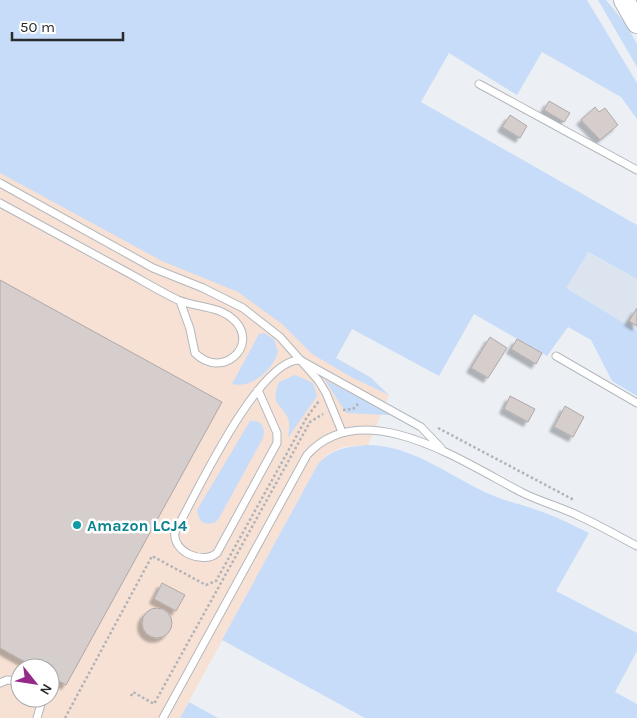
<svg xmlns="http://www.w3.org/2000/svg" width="637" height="718" viewBox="0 0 637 718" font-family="Karla,sans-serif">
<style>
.built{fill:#dbe4ef}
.industrial{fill:#f7e1d4;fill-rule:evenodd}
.green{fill:#c7dcf8}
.building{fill:#d5cecd;stroke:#afa8a8;filter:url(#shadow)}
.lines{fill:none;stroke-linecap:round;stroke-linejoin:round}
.lane-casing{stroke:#b3b7bc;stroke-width:9}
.secondary-casing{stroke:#b3b7bc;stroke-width:22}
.path{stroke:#b0b3b7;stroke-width:2.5;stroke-dasharray:2.5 2.5;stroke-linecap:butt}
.lane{stroke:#fff;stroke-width:7}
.secondary{stroke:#fff;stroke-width:20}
.culture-dot{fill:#0f9aa8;stroke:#fff;stroke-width:2}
.labels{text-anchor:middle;stroke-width:5;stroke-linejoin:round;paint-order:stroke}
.culture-label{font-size:16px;font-weight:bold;fill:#0d838f;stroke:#fff;text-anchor:start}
</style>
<defs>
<filter id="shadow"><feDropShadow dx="-4.5" dy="4.5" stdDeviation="1" flood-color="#0004"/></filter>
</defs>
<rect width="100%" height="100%" fill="#ecf0f5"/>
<path class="built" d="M587,252L637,279V331L565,288Z"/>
<path class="industrial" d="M0,144L352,329L336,358L370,377L389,395L368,445L343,447L328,454L318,464L180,718H0ZM20,668H50V698H20Z"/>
<g class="green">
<path d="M0,0H587L637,83V119L621,97L542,52L517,95L449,53L421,102L637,225V279L588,252L566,288L637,331V396L612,381L591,340L568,327L547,356L474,314L439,376L352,329L336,358L370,377L389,395L351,377L312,354L282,324L238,292L162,261L0,173Z"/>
<path d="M598,0H606L625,23L637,44V67Z"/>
<path d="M264,333L274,339L278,352C273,370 251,389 232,384L259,334Z"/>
<path d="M295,375L313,383L317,396L288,438C289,432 290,425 288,418C280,402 270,405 279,382Z"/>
<path d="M325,380L389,413V415L346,413Z"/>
<path d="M250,421H256C264,424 265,430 263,438L218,520C208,528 198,523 197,510Z"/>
<path d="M368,445C416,446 451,478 494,496C508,502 523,505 537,510C555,516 573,525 589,533L556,591L637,633V651L615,692L637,704V718H365L222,640L318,464C333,448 347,447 368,445Z"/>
<path d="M189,702L218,718H180Z"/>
</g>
<g class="building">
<path d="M549,101L570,113L564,122L544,110Z"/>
<path d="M595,107L599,112L605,108L618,125L600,140L581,120Z"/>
<path d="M510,115L527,126L520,138L502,127Z"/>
<path d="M0,280L222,402L66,685L50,676V668H36L0,648Z"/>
<path d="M637,308V326L629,321Z"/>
<path d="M490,337L507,348L488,378L471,368Z"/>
<path d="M517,339L542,353L536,364L511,349Z"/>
<path d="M510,396L535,409L528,422L504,409Z"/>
<path d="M565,406L584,417L573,437L554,427Z"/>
<path d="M162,583L185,595L176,611L154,599Z"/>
<circle cx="157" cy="623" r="15"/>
</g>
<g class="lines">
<g class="lane-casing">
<g id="lane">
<path d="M479,84L637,170"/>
<path d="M0,183L153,268L203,288L243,308L280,337L318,380L326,393L342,432"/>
<path d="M0,203C40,225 81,247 121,269C140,279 159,291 178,300C197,308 219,305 235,321C259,346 222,380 195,353L190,329L180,301"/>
<path d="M556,356L637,403"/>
<path d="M258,390L277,433V443L217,553C203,565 172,552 175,532C195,496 258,359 300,360L421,427L441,448"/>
<path d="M0,683L7,680L20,681"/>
<path d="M37,718L41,704L39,698"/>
<path d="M163,718L307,455C363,392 466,464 523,493C541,502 561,507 579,516C599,525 618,536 637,546"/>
</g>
</g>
<g class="secondary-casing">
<path id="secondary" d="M624,0L637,23"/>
</g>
<g class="path">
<path d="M343,410L353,409L358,404"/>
<path d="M438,428L574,500"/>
<path d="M131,696L133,692L154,704L310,422L323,414"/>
<path d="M65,718L152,556L206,585L216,581L307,417L319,401"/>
</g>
<use href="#lane" class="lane"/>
<use href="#secondary" class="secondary"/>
</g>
<circle class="culture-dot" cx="77" cy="525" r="5"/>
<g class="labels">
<g class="culture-label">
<text x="87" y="531">Amazon LCJ4</text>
</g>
</g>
<g transform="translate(35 683) rotate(120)"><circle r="24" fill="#ffffff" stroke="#a9aaab"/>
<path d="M0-4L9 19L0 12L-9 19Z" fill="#95298a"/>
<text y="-8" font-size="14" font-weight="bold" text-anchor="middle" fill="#282a2c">N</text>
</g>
<path d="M12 32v8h111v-8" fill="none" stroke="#282a2c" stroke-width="2.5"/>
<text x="20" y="32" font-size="15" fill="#282a2c" stroke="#ffffff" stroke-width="4" paint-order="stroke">50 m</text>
</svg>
